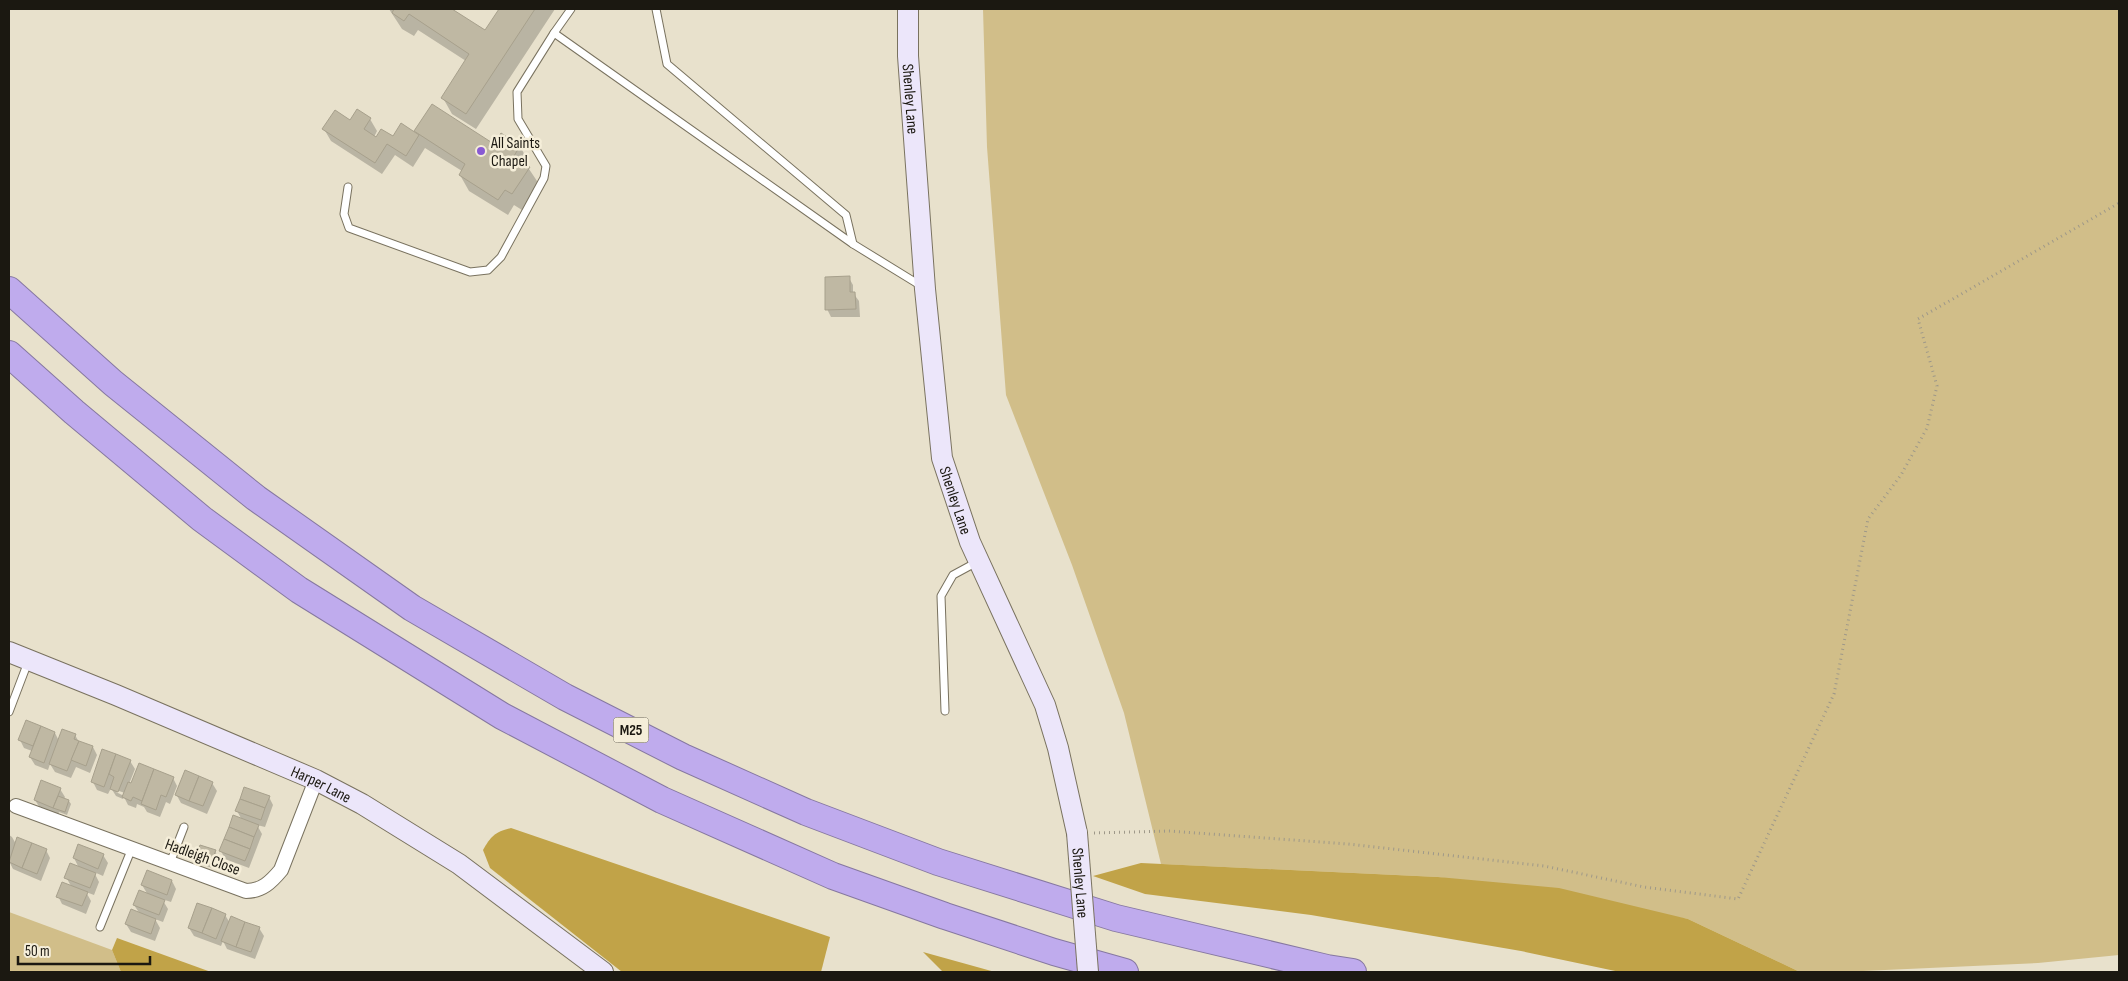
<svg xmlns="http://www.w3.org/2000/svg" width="2128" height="981" viewBox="0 0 2128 981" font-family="'Sofia Sans Condensed',sans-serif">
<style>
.green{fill:#d1be89}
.forest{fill:#c1a348}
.shadow{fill:#0003;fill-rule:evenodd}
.building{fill:#bfb8a3;stroke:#a7a08c}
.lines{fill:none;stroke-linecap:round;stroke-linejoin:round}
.service-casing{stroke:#79725f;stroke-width:9}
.minor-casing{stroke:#79725f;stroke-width:16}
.secondary-casing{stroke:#79725f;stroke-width:22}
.motorway-casing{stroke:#8678a0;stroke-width:28}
.path{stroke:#9e9889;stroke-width:3;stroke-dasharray:1 4;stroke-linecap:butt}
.service{stroke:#fff;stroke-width:7}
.minor{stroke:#fff;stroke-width:14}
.secondary{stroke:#ece6fa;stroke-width:20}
.motorway{stroke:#bfabed;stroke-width:26}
.secondary-bridge-casing{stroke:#79725f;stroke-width:22;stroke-linecap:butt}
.secondary-bridge{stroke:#ece6fa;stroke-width:20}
.poi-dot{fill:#885ad3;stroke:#f5eed9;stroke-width:2}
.labels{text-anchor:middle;stroke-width:5;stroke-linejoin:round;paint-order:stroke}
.shield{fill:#f5eed9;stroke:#5c584d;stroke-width:1}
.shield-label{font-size:15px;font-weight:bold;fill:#1b1811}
.street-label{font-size:16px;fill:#1b1811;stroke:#f5eed9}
.poi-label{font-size:16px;fill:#1b1811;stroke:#f5eed9;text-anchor:start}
</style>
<rect width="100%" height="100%" fill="#e8e1cc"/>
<g class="green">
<path d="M983,9H2119V955L2038,963L1841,972H1800L1688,919L1438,877L1161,864L1124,713L1072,565L1006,395L987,147Z"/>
<path d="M9,912L112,950L121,972H9Z"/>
</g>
<g class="forest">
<path d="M511,828L830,937L821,972H622L490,868L483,850C491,836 495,832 511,828Z"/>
<path d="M1141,863L1438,877L1559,888L1688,919L1800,972H1620L1521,951L1311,915L1145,894L1093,876Z"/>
<path d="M117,938L211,972H121L112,950Z"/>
<path d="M923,952L995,972H943Z"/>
</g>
<g class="shadow">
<path d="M389,9H450L485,32L501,9H555L476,129L452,114L443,98L466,61L418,30L414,36L402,29Z"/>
<path d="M357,110L370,119L377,131L374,137L377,138L418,135L416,131L495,145L520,146L529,163L527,166L539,184L522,210L514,205L508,215L469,191L460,175L462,171L425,148L413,167L395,155L382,174L331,141L324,129L350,121Z"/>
<path d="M849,278L853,285V293L859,301L860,317H831L827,309Z"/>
<path d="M27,722L55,733L59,741L75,735L79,742L93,747L97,755L90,773L76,767L71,778L55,772L50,764L48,770L35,765L30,757L32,751L24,748L20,740Z"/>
<path d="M103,750L130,761L135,769L129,784L132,785L140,765L173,778L177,786L170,804L166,802L160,817L147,812L144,807L137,804L136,808L128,805L124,797L123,799L116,796L111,788L108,794L97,790L93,782ZM116,790L125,793L124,796L116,792Z"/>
<path d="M212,783L217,791L207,814L181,803L176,794Z"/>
<path d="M60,789L65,797L64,799L69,801L71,804L67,815L59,812L58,815L40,808L35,800Z"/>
<path d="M269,797L273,805L265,827L257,825L262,834L249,868L225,859L221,851L242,820L237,811Z"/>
<path d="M9,835L12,837L16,844L46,850L50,858L41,881L13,869L10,863L9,865Z"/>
<path d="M215,851L217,855L212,868L198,863L196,859Z"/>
<path d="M103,855L108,863L103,876L94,872L99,882L94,895L86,892L91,901L86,914L62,904L58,896L71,886L66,877L79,868L74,858Z"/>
<path d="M172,881L176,889L171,902L162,899L168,909L163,922L155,919L160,928L155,941L131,932L126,924L140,914L134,905L148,895L142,885Z"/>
<path d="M225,915L230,923L259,928L264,936L255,959L227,949L223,941L221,946L194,936L189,928Z"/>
</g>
<g class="building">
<path d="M394,9H452L485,30L499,9H535L466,114L441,98L469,54L409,14L404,21L392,13Z"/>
<path d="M432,104L494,144L501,133L520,146L514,156L530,167L512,194L505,190L498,200L459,175L465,164L414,131Z"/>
<path d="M357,109L371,118L364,129L376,137L381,129L393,136L401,123L419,135L406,156L387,144L375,163L322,129L335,110L350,120Z"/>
<path d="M850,276V292H855L856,309L825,310V277Z"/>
<path d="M26,720L41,726L33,746L18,740Z"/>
<path d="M41,726L55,732L44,763L29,757Z"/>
<path d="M62,729L76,734L74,739L79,741L67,771L49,764Z"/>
<path d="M79,741L93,746L86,766L71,760Z"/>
<path d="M102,749L116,754L104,787L91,782Z"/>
<path d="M116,754L131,760L118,792L110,789L114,777L109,774Z"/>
<path d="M139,763L154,769L142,801L133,797L131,801L122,797L128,782L131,783Z"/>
<path d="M154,769L174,777L166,797L161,795L156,810L141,804Z"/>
<path d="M185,770L199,776L189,801L175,795Z"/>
<path d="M199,776L213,782L203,806L189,801Z"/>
<path d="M41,780L61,788L53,808L34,800Z"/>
<path d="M244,787L270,796L265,808L240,799Z"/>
<path d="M58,796L69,800L65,812L53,808Z"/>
<path d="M240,799L265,808L261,820L235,811Z"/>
<path d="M233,815L259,825L254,837L229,827Z"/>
<path d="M229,827L254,837L250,849L224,839Z"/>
<path d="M17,837L32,843L22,868L9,862Z"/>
<path d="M224,839L250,849L245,861L219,851Z"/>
<path d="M32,843L47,849L37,874L22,868Z"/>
<path d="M78,844L104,854L98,869L73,858Z"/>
<path d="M200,845L216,850L210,865L195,859Z"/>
<path d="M70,863L96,873L90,888L64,878Z"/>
<path d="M147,870L172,880L167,895L141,885Z"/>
<path d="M62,882L88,892L82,906L56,897Z"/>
<path d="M139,890L165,900L159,915L133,905Z"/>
<path d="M197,903L212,908L202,933L188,928Z"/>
<path d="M212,908L226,914L216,939L202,933Z"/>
<path d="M131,909L156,919L151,934L125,924Z"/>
<path d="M231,916L245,922L236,947L221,941Z"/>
<path d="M245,922L260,927L251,952L236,947Z"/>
</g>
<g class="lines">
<g class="service-casing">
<g id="service">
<path d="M571,9L554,33L853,244L923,287"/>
<path d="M656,9L667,64L846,215L853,244"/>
<path d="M348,187L344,214L349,228L470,272L488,270L501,257L544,178L546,166L518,119L517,92L554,33"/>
<path d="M945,711L941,596L953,575L977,562"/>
<path d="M9,712L28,662"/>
<path d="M170,863L184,827"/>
<path d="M100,927L132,848"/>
</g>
</g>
<g class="minor-casing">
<path id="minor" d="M16,806L246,891C262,891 271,882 281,870L316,780"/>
</g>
<g class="secondary-casing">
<g id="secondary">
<path id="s1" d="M908,9V56L925,289L942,458L970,542L1045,705L1058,748L1077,833"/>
<path id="s2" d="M9,652L116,695L316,780L362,804L459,864L603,972"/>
</g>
</g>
<g class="motorway-casing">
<g id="motorway">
<path d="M9,290L113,383L256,498L412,608L565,697L683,757L806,812L938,862L1116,918L1327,968L1353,972"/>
<path d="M9,354L74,412L202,519L299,590L502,716L662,800L833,876L945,916L1054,952L1125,972"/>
</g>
</g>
<path class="path" d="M1094,833L1169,831L1348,844L1544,866L1644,887L1738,899L1834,694L1868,519L1901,475L1927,428L1937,386L1918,319L2119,203"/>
<use href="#service" class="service"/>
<use href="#minor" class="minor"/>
<use href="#secondary" class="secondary"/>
<use href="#motorway" class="motorway"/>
<g class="secondary-bridge-casing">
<g id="secondary-bridge">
<path id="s3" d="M1077,833L1088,972"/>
</g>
</g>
<use href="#secondary-bridge" class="secondary-bridge"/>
</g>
<circle class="poi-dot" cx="481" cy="151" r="5"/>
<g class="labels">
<rect class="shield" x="613.5" y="717.5" width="35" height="25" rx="4"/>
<g class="shield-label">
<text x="631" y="735">M25</text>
</g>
<g class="street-label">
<text dy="6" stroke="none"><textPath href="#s1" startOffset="90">Shenley Lane</textPath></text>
<text dy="6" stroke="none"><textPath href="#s1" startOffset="495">Shenley Lane</textPath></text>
<text dy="6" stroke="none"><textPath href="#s2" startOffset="339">Harper Lane</textPath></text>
<text transform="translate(203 856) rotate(20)" y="6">Hadleigh Close</text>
<text dy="6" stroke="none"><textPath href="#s3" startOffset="50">Shenley Lane</textPath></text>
</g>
<g class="poi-label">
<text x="491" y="148">All Saints<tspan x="491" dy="18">Chapel</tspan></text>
</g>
</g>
<rect width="2128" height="981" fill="none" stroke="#1b1811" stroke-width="20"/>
<path d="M18 956v8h132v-8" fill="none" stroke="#1b1811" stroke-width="2.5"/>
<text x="25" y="956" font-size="15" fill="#1b1811" stroke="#f5eed9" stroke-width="4" paint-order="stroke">50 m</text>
</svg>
